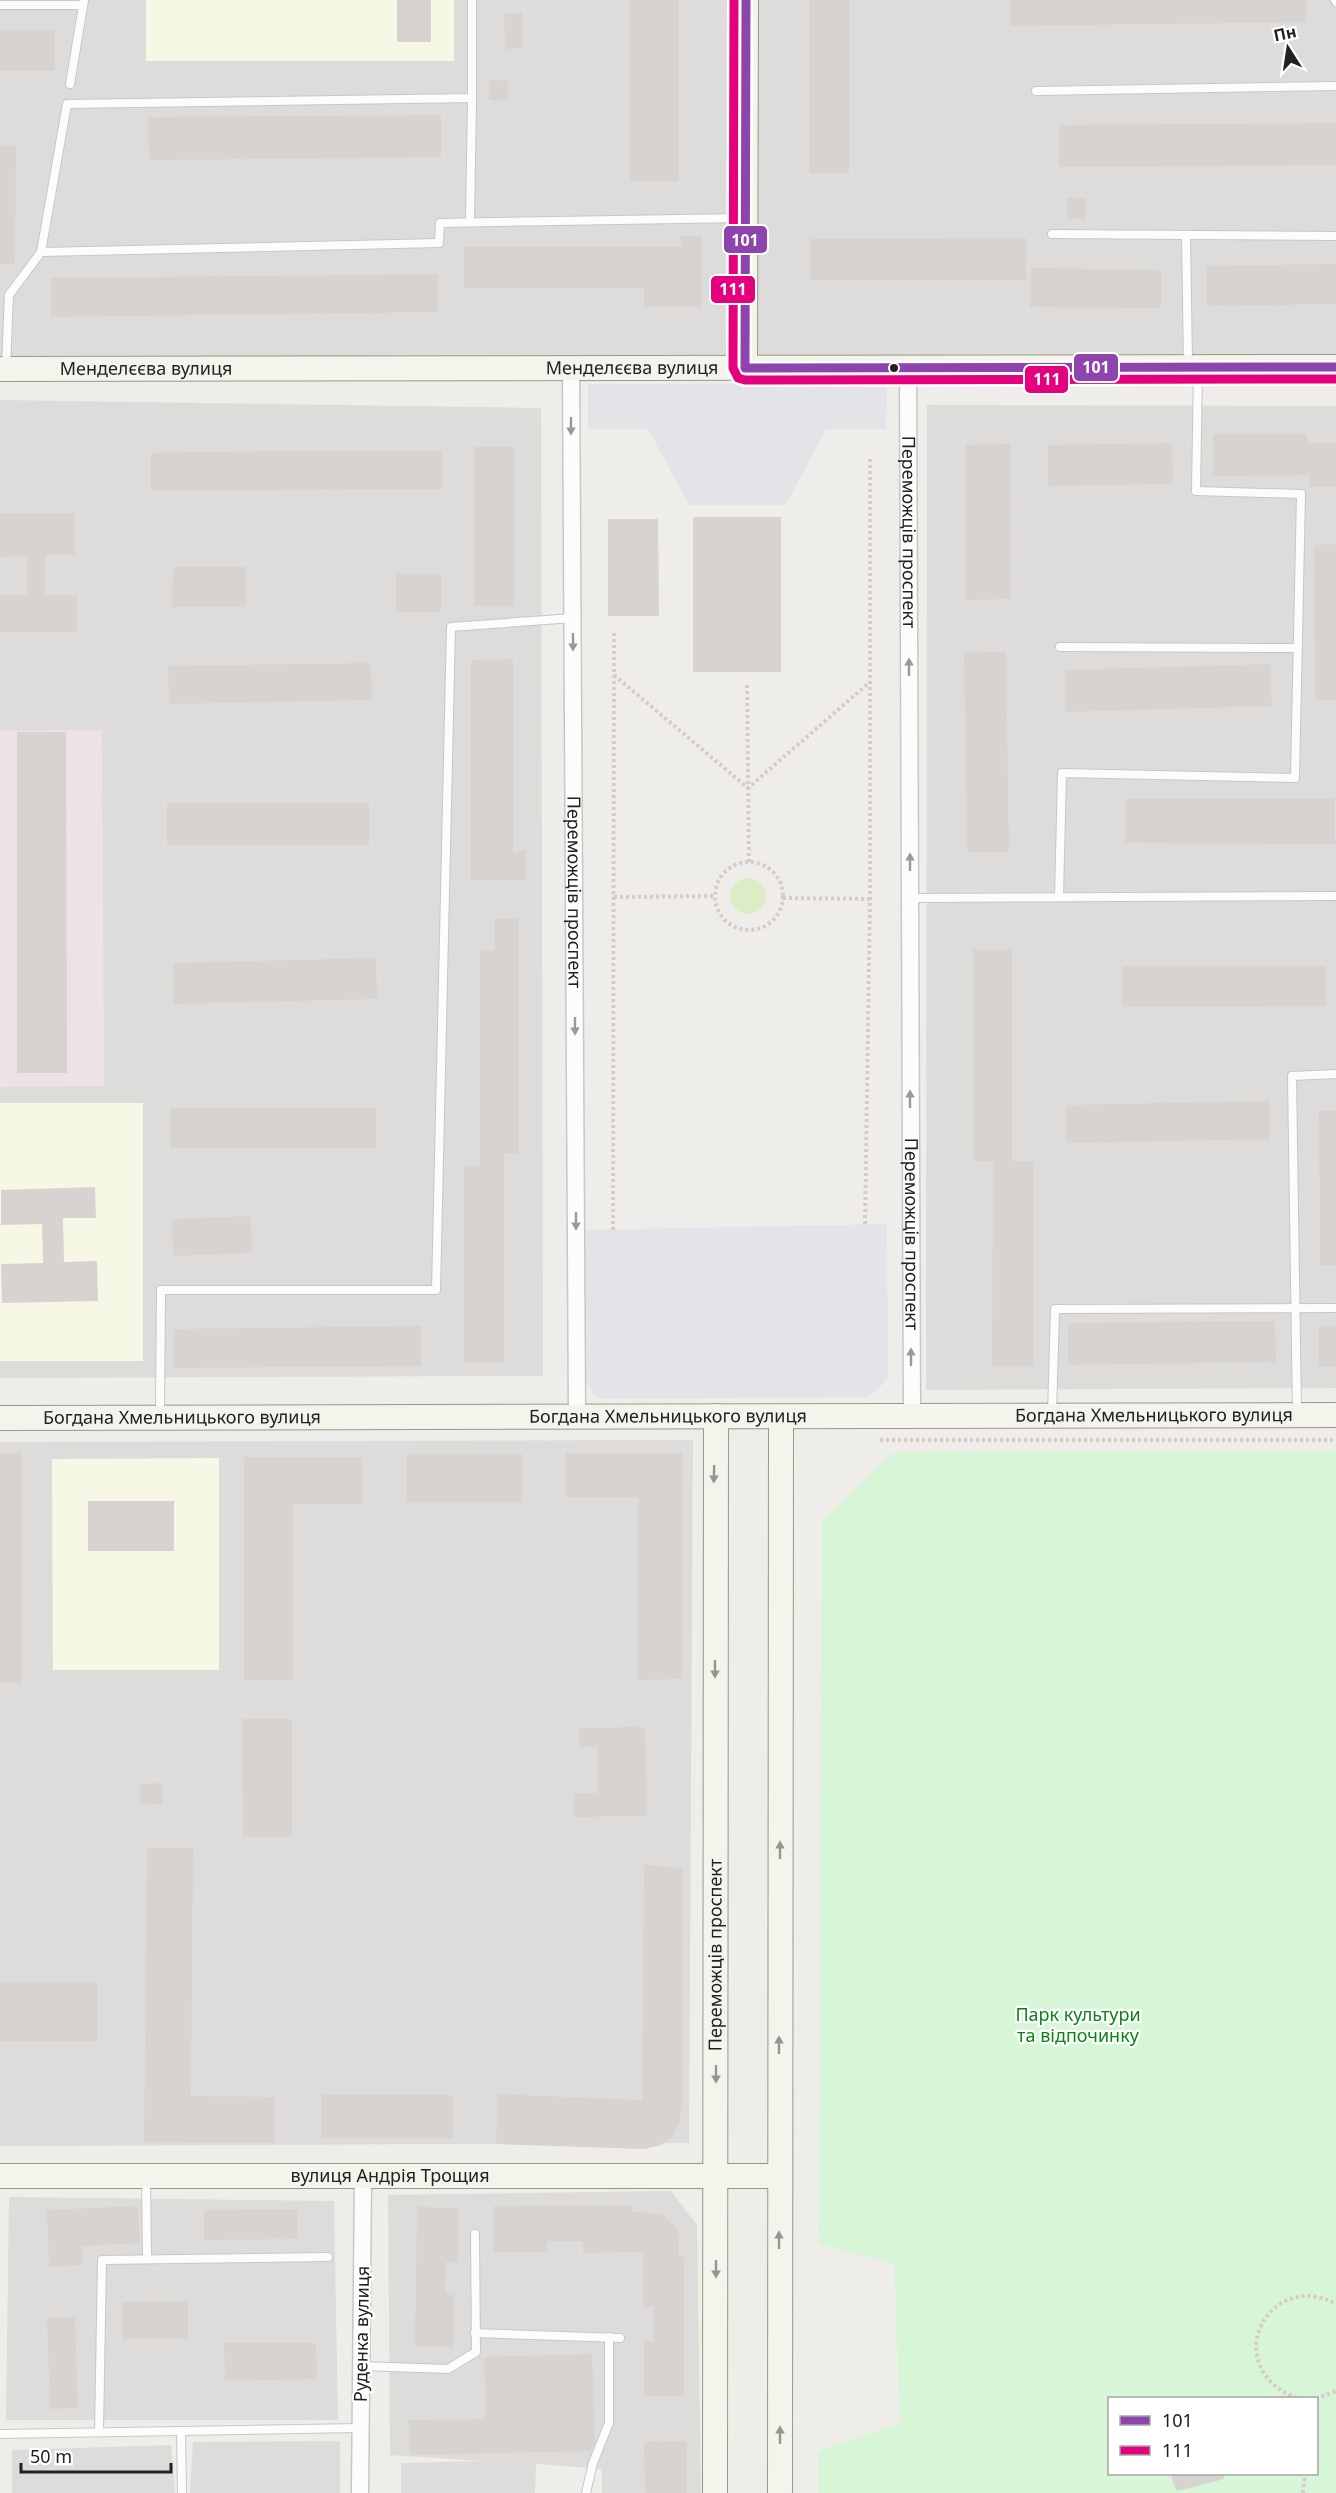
<svg xmlns="http://www.w3.org/2000/svg" width="1336" height="2493" viewBox="0 0 1336 2493" font-family="'Noto Sans',sans-serif">
<style>
.residential{fill:#dedcda}
.industrial{fill:#ece2e8}
.education{fill:#f7f7e5}
.grass{fill:#dbecc7}
.park{fill:#d7f5d7;fill-rule:evenodd}
.plaza{fill:#e4e3e8}
.building{fill:#d6d3d0}
.lines{fill:none;stroke-linecap:round;stroke-linejoin:round}
.lane-casing{stroke:#c8c7c5;stroke-width:10}
.street-casing{stroke:#c8c7c5;stroke-width:19}
.secondary-casing{stroke:#989980;stroke-width:26}
.path{stroke:#d8cac8;stroke-width:4;stroke-dasharray:3 3;stroke-linecap:butt}
.lane{stroke:#fdfcfc;stroke-width:8}
.street{stroke:#fdfcfc;stroke-width:16}
.secondary{stroke:#f4f4ec;stroke-width:24}
.bus-1-casing{stroke:#fff;stroke-width:14}
.bus-2-casing{stroke:#fff;stroke-width:14}
.bus-1{stroke:#8e44ad;stroke-width:9}
.bus-2{stroke:#e5007d;stroke-width:9}
.oneway{fill:#9a9999}
.oneway2{fill:#959591}
.bus-dot{fill:#212121;stroke:#fff;stroke-width:2}
.labels{text-anchor:middle;stroke-width:4.5;stroke-linejoin:round;paint-order:stroke}
.street-label{font-size:18px;fill:#212121;stroke:#fff}
.park-label{font-size:18px;fill:#088515;stroke:#fff}
.line-badge{stroke:#fff;stroke-width:2}
.badge-label{font-size:16px;text-anchor:middle;font-weight:bold;fill:#fff}
</style>
<rect width="100%" height="100%" fill="#efede9"/>
<g class="residential">
<path d="M0,0H733L735,357L0,358Z"/>
<path d="M758,0H1336V356L758,357Z"/>
<path d="M0,400L541,408L543,1376L0,1378Z"/>
<path d="M927,405L1336,406V1388L926,1390Z"/>
<path d="M693,1440L689,2143L0,2146V1442Z"/>
<path d="M671,2191L697,2225L701,2493H602V2469L536,2464L535,2493H401V2463L481,2461L390,2455L388,2195Z"/>
<path d="M9,2197L334,2201L338,2420H6Z"/>
<path d="M340,2441V2493H190L193,2442Z"/>
<path d="M171,2445L175,2493H12V2450Z"/>
</g>
<path class="industrial" d="M102,730L104,1086L0,1087V731Z"/>
<g class="education">
<rect x="146" y="0" width="308" height="61"/>
<rect x="0" y="1103" width="143" height="258"/>
<path d="M219,1458V1670H53L52,1459Z"/>
</g>
<circle class="grass" cx="748" cy="896" r="18"/>
<path class="park" d="M1336,1450V2493H818V2451L900,2424L894,2264L819,2244L822,1521L892,1453ZM1110,2398H1316V2474H1110Z"/>
<g class="plaza">
<path d="M887,383L886,429H826L786,505H689L648,429H588V384Z"/>
<path d="M887,1224L888,1377L877,1391L865,1397L601,1399L593,1394L588,1385L585,1375L584,1230Z"/>
</g>
<g class="building">
<rect x="397" y="0" width="34" height="42"/>
<rect x="630" y="0" width="49" height="181"/>
<rect x="809" y="0" width="40" height="173"/>
<path d="M1010,0H1306V22L1010,26Z"/>
<path d="M504,13H522L523,48L505,49Z"/>
<rect x="0" y="30" width="55" height="41"/>
<path d="M490,80L508,81L507,101L489,100Z"/>
<path d="M441,115V157L149,160L148,117Z"/>
<path d="M1336,123V165L1059,167V125Z"/>
<path d="M0,146H16L15,264H0Z"/>
<rect x="1067" y="198" width="19" height="21"/>
<path d="M681,236H702V307H644V288H464V247H681Z"/>
<path d="M1026,238V280H810V239Z"/>
<path d="M1336,264V304L1207,306V266Z"/>
<path d="M1031,268L1161,270V308L1030,307Z"/>
<path d="M438,274V312L51,317V278Z"/>
<path d="M1213,434H1307V443H1336V486L1310,487L1309,475L1213,476Z"/>
<path d="M1172,443L1173,484L1048,486V445Z"/>
<path d="M1010,444L1011,599L966,600V445Z"/>
<rect x="474" y="447" width="40" height="159"/>
<path d="M270,451H442V489L151,491V453Z"/>
<path d="M0,513H75V554L45,555V595H77V632H0V595H27V556L0,557Z"/>
<rect x="693" y="517" width="88" height="155"/>
<path d="M608,519H658L659,616H608Z"/>
<path d="M1336,544V700H1315L1314,545Z"/>
<path d="M173,567H246V607H172Z"/>
<rect x="396" y="574" width="45" height="38"/>
<path d="M1006,652L1009,852H967L964,653Z"/>
<path d="M513,659V853L526,850V880H471V660Z"/>
<path d="M371,663L372,700L169,704L168,666Z"/>
<path d="M1270,664L1272,706L1066,712L1065,670Z"/>
<path d="M17,732H66L67,1073H17Z"/>
<path d="M1125,799H1335V844L1125,843Z"/>
<rect x="167" y="803" width="202" height="42"/>
<path d="M495,919H519V1153H504V1363H464V1166H480V950H495Z"/>
<path d="M973,950H1012V1161H1033V1366H992L993,1161H973Z"/>
<path d="M376,958L377,999L174,1004L173,963Z"/>
<path d="M1122,966H1326V1006L1122,1007Z"/>
<path d="M1270,1101V1139L1066,1143V1105Z"/>
<rect x="170" y="1108" width="206" height="40"/>
<path d="M1319,1111H1336V1265H1320Z"/>
<path d="M95,1187L96,1218H63L64,1262L97,1261L98,1301L2,1303L1,1264L43,1263L42,1224L1,1225V1190Z"/>
<path d="M251,1216L252,1253L173,1256L172,1219Z"/>
<path d="M1275,1321L1276,1362L1068,1365V1323Z"/>
<path d="M421,1326V1366L174,1368V1329Z"/>
<rect x="1319" y="1326" width="17" height="41"/>
<rect x="0" y="1453" width="22" height="230"/>
<path d="M566,1453H682V1679L638,1680V1497H566Z"/>
<rect x="407" y="1454" width="115" height="48"/>
<path d="M244,1457H362V1504H293V1680H244Z"/>
<rect x="88" y="1501" width="86" height="50"/>
<path d="M242,1719H292V1837H243Z"/>
<path d="M645,1727L647,1816L574,1817V1794L598,1793L597,1747H579V1728Z"/>
<path d="M162,1783L163,1804L141,1805L140,1784Z"/>
<path d="M147,1848H193L191,2096L275,2097V2143L144,2142Z"/>
<path d="M644,1865L683,1868V2097L680,2119L673,2136L661,2145L644,2149L496,2144L498,2094L642,2100Z"/>
<rect x="0" y="1982" width="97" height="59"/>
<rect x="321" y="2095" width="132" height="43"/>
<path d="M632,2205L633,2212L653,2213L665,2216L676,2228L679,2237V2257H684V2396H644V2342H654V2307H643V2252L583,2253V2241H547V2252H494V2206Z"/>
<path d="M138,2206L140,2243L82,2246V2265L49,2267L47,2210Z"/>
<path d="M417,2207L459,2208L458,2262H446L445,2293L454,2296V2347L415,2346Z"/>
<path d="M297,2209V2239L204,2240V2210Z"/>
<path d="M188,2301V2339H122V2302Z"/>
<path d="M47,2317H75L78,2408L50,2409Z"/>
<path d="M224,2343H316L317,2379L225,2381Z"/>
<path d="M592,2354L595,2442L591,2451L410,2455L409,2420L486,2419L484,2357Z"/>
<path d="M687,2441V2493H645L644,2442Z"/>
<path d="M1170,2474H1224V2479L1177,2491Z"/>
</g>
<g class="lines">
<g class="lane-casing">
<g id="lane">
<path d="M1335,0L1336,2"/>
<path d="M0,5H83"/>
<path d="M70,84L84,0"/>
<path d="M1036,91L1336,86"/>
<path d="M470,222L472,98"/>
<path d="M1052,234L1336,236"/>
<path d="M1186,235L1188,364"/>
<path d="M41,252L67,104L472,98V0"/>
<path d="M6,368L9,295L41,252L439,243L440,223L742,218"/>
<path d="M1060,647L1298,648"/>
<path d="M1059,897L1062,773L1295,778L1301,494L1196,491L1198,371"/>
<path d="M910,898L1336,896"/>
<path d="M1297,1412L1292,1076L1336,1074"/>
<path d="M1052,1415L1055,1309L1336,1308"/>
<path d="M160,1417L161,1290H436L451,627L573,618"/>
<path d="M146,2179L147,2259"/>
<path d="M475,2333L620,2338"/>
<path d="M361,2366L448,2369L476,2352L475,2234"/>
<path d="M181,2431L182,2493"/>
<path d="M99,2432L102,2260L328,2257"/>
<path d="M0,2434L360,2428"/>
<path d="M586,2493L593,2463L609,2423V2337"/>
</g>
</g>
<g class="street-casing">
<g id="street">
<path id="s1" d="M571,367L577,1416"/>
<path id="s2" d="M908,368L912,1416"/>
<path d="M360,2493L363,2176"/>
</g>
</g>
<g class="secondary-casing">
<g id="secondary">
<path d="M745,368L746,0"/>
<path id="s3" d="M0,369L1336,367"/>
<path id="s4" d="M0,1418L1336,1415"/>
<path id="s5" d="M0,2176H779"/>
<path id="s6" d="M715,2493L716,1416"/>
<path d="M780,2493L781,1417"/>
</g>
</g>
<g class="path">
<path d="M614,675L748,788L870,682"/>
<path d="M747,685L749,862"/>
<circle cx="749" cy="896" r="34"/>
<path d="M614,897L714,896"/>
<path d="M783,898L870,899"/>
<path d="M865,1224L870,899V456"/>
<path d="M613,1230L614,631"/>
<path d="M880,1440H1336"/>
<path d="M1297,2398C1217,2368 1268,2267 1336,2304"/>
<path d="M1316,2399L1336,2391"/>
<path d="M1303,2493L1305,2474"/>
</g>
<use href="#lane" class="lane"/>
<use href="#street" class="street"/>
<use href="#secondary" class="secondary"/>
<g class="bus-1-casing">
<path id="bus-1" d="M746,0L745,368L1336,367"/>
</g>
<g class="bus-2-casing">
<path id="bus-2" d="M734,0L733,368L738,378L745,380L1336,379"/>
</g>
<use href="#bus-1" class="bus-1"/>
<use href="#bus-2" class="bus-2"/>
</g>
<defs><path id="oneway-solid" d="M-6-.8H1V-3.2L6.5 0L1 3.2V.8H-6Z" transform="scale(1.5)"/></defs>
<g class="oneway">
<use href="#oneway-solid" transform="translate(571 426) rotate(90)"/>
<use href="#oneway-solid" transform="translate(573 642) rotate(90)"/>
<use href="#oneway-solid" transform="translate(909 667) rotate(-90)"/>
<use href="#oneway-solid" transform="translate(910 862) rotate(-90)"/>
<use href="#oneway-solid" transform="translate(575 1026) rotate(90)"/>
<use href="#oneway-solid" transform="translate(910 1099) rotate(-90)"/>
<use href="#oneway-solid" transform="translate(576 1221) rotate(90)"/>
<use href="#oneway-solid" transform="translate(911 1357) rotate(-90)"/>
</g>
<g class="oneway2">
<use href="#oneway-solid" transform="translate(714 1474) rotate(91)"/>
<use href="#oneway-solid" transform="translate(715 1669) rotate(90)"/>
<use href="#oneway-solid" transform="translate(780 1850) rotate(-90)"/>
<use href="#oneway-solid" transform="translate(779 2045) rotate(-90)"/>
<use href="#oneway-solid" transform="translate(716 2074) rotate(90)"/>
<use href="#oneway-solid" transform="translate(779 2240) rotate(-90)"/>
<use href="#oneway-solid" transform="translate(716 2269) rotate(90)"/>
<use href="#oneway-solid" transform="translate(780 2435) rotate(-90)"/>
</g>
<circle class="bus-dot" cx="894" cy="368" r="5"/>
<g class="labels">
<g class="street-label">
<text dy="6" stroke="none"><textPath href="#s3" startOffset="146">Менделєєва вулиця</textPath></text>
<text dy="6" stroke="none"><textPath href="#s3" startOffset="632">Менделєєва вулиця</textPath></text>
<text dy="6" stroke="none"><textPath href="#s2" startOffset="164">Переможців проспект</textPath></text>
<text dy="6" stroke="none"><textPath href="#s1" startOffset="525">Переможців проспект</textPath></text>
<text dy="6" stroke="none"><textPath href="#s2" startOffset="866">Переможців проспект</textPath></text>
<text dy="6" stroke="none"><textPath href="#s4" startOffset="1154">Богдана Хмельницького вулиця</textPath></text>
<text dy="6" stroke="none"><textPath href="#s4" startOffset="182">Богдана Хмельницького вулиця</textPath></text>
<text dy="6" stroke="none"><textPath href="#s4" startOffset="668">Богдана Хмельницького вулиця</textPath></text>
<text dy="6" stroke="none"><textPath href="#s6" startOffset="538">Переможців проспект</textPath></text>
<text dy="6" stroke="none"><textPath href="#s5" startOffset="390">вулиця Андрія Трощия</textPath></text>
<text transform="translate(362 2334) rotate(-89)" y="6">Руденка вулиця</text>
</g>
<g class="park-label">
<text x="1078" y="2021">Парк культури<tspan x="1078" dy="21">та відпочинку</tspan></text>
</g>
</g>
<g class="line-badge">
<rect x="723" y="225" width="45" height="29" rx="6" fill="#8e44ad"/>
<rect x="710" y="275" width="46" height="29" rx="6" fill="#e5007d"/>
<rect x="1073" y="353" width="46" height="29" rx="6" fill="#8e44ad"/>
<rect x="1024" y="365" width="45" height="29" rx="6" fill="#e5007d"/>
</g>
<g class="badge-label">
<text x="745" y="246">101</text>
<text x="733" y="295">111</text>
<text x="1096" y="373">101</text>
<text x="1047" y="385">111</text>
</g>
<rect x="1108" y="2397" width="210" height="78" fill="#ffffff" stroke="#a6a6a6" stroke-width="1.5"/>
<rect x="1120" y="2416" width="30" height="9" fill="#8e44ad" stroke="#a6a6a6" stroke-width="1.5"/>
<text x="1162" y="2427" font-size="18" fill="#212121">101</text>
<rect x="1120" y="2446" width="30" height="9" fill="#e5007d" stroke="#a6a6a6" stroke-width="1.5"/>
<text x="1162" y="2457" font-size="18" fill="#212121">111</text>
<g transform="translate(1288 48) rotate(348)" stroke="#ffffff" stroke-width="4.5" paint-order="stroke">
<path d="M0-4.5L10 22L0 15L-10 22Z" fill="#212121"/>
<text y="-9" font-size="16" font-weight="bold" text-anchor="middle" fill="#212121">Пн</text>
</g>
<path d="M21 2463v9h150v-9" fill="none" stroke="#212121" stroke-width="3"/>
<text x="30" y="2463" font-size="18" fill="#212121" stroke="#ffffff" stroke-width="4.5" paint-order="stroke">50 m</text>
</svg>
